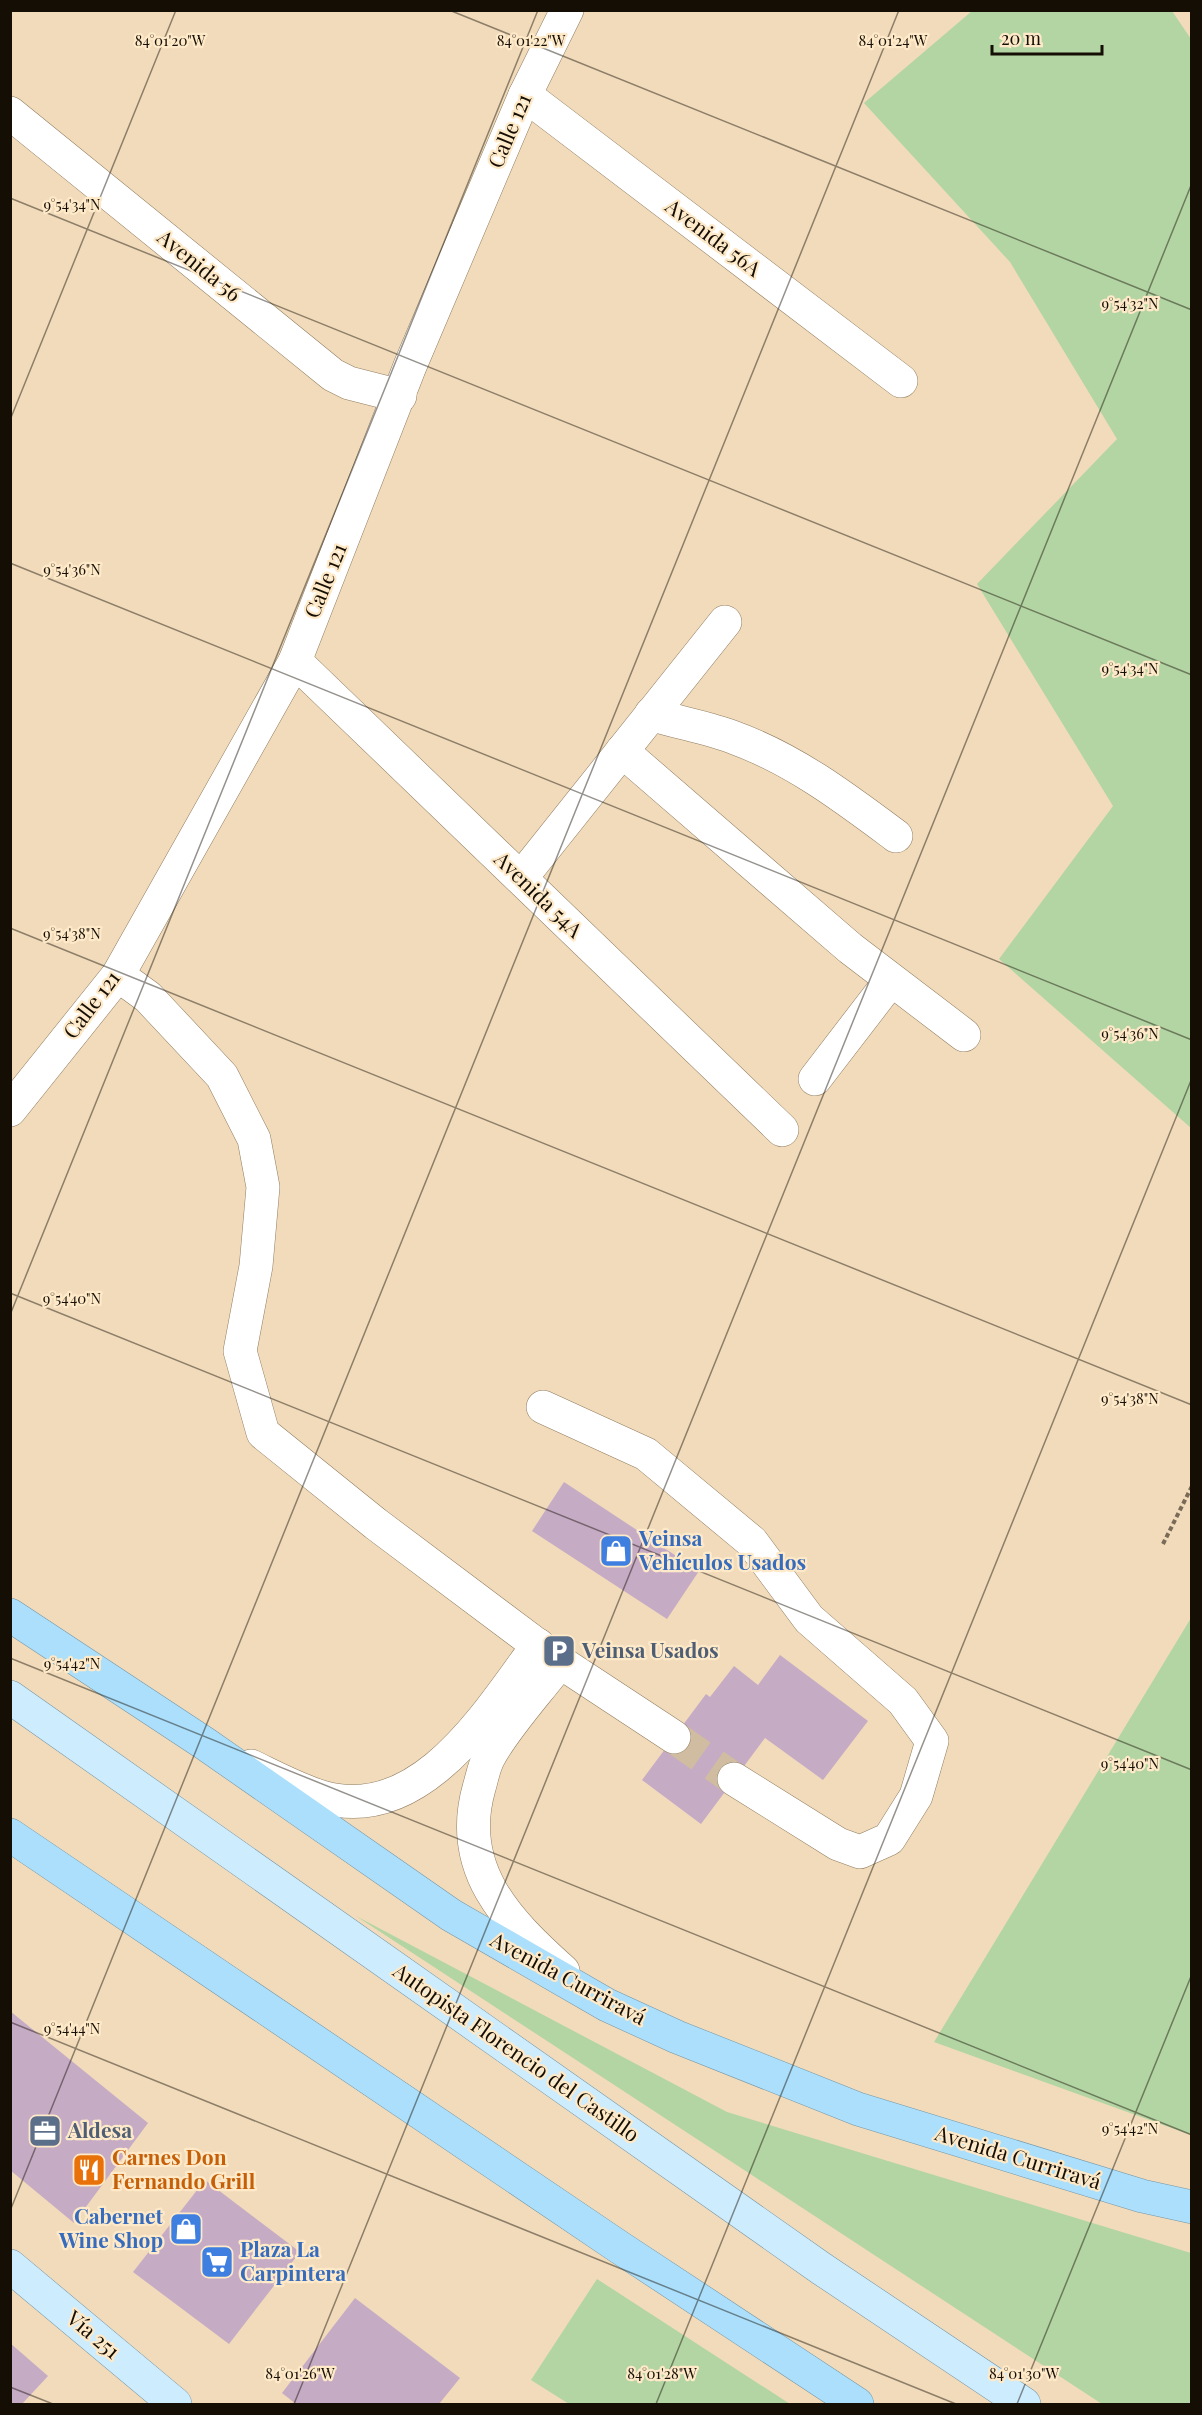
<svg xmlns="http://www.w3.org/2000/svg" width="1202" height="2415" viewBox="0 0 1202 2415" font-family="'Playfair Display',serif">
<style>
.green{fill:#b3d5a3}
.building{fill:#c6abc5}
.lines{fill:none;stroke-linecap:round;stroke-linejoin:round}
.minor-tunnel{stroke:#d0bca0;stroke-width:33;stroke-dasharray:33 16;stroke-linecap:butt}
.minor-casing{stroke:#917d60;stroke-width:34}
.major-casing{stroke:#7696a5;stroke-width:34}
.highway-casing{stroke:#7696a5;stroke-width:34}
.path{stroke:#796b57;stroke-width:4;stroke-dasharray:4.5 3;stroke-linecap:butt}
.minor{stroke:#fff;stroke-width:33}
.major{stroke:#cdecfd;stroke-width:33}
.highway{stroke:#abdffb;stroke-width:33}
.ticks{fill:none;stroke:#150e04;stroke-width:1.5;stroke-opacity:0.45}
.labels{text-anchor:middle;stroke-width:4.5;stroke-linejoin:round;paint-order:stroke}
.street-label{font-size:21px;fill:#150e04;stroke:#fee9c8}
.shop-label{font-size:21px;font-weight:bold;fill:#366cbe;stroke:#fee9c8;text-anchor:start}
.service-label{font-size:21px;font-weight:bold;fill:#4e5e75;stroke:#fee9c8;text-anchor:start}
.food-label{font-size:21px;font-weight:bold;fill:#c56008;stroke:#fee9c8;text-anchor:start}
.ticks-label{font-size:15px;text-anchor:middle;fill:#150e04;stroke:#fee9c8;stroke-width:4.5;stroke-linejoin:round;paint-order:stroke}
</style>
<rect width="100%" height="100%" fill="#f1dbbb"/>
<g class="green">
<path d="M972,11H1172L1191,39V1128L999,959L1113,806L977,584L1117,439L1010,262L864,103Z"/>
<path d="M1191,1618V2135L934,2042Z"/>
<path d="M356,1916L727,2112L1191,2253V2404H1102Z"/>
<path d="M597,2279L790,2404H569L531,2380Z"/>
</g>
<g class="building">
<path d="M564,1482L699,1571L667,1619L532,1531Z"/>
<path d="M780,1655L868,1721L823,1780L765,1738L701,1824L642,1780L706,1694L710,1697L734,1666L758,1685Z"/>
<path d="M10,2011L148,2123L74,2223L10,2170Z"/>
<path d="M205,2180L300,2252L229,2344L133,2272Z"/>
<path d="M355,2298L460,2378L439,2404H296L282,2393Z"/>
<path d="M10,2343L48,2376L22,2404H10Z"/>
</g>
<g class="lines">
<path class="minor-tunnel" d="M674,1737L734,1779"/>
<g class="minor-casing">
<g id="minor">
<path d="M525,95L901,381"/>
<path d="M10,113L333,375L349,383L400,396"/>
<path d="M295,661L782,1130"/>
<path d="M651,714C678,723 708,727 735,738C795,760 845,798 896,836"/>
<path d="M622,751L850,948L964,1035"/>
<path d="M521,878L725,622"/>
<path d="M118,975L148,997L222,1076L254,1139L263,1187L256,1266L240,1351L263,1433L376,1524L560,1662L674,1737"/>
<path d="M815,1079L891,980"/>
<path d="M10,1110L118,975L295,661L410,366L525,95L567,10"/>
<path d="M543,1407L646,1454L752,1542L809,1619L903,1701L932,1741L916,1796L889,1839L860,1852L838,1844L734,1779"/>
<path d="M560,1662C539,1690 505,1727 489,1757C484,1766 482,1778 479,1788C456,1869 507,1921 563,1971"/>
<path d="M251,1766C274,1777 298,1790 322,1797C421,1826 489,1711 538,1645"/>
</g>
</g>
<g class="major-casing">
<g id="major">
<path d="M10,1697L822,2269L1024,2404"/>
<path d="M10,2266L175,2404"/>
</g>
</g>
<g class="highway-casing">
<g id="highway">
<path d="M10,1615L204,1743L451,1915L607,2005L677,2037L858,2109L1142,2196L1192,2207"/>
<path d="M10,1835L619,2247L857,2404"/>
</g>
</g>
<path class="path" d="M1163,1544L1192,1486"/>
<use href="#minor" class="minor"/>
<use href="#major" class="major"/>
<use href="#highway" class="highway"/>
</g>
<path class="ticks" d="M449,10L1192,310M10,198L1192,675M10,420L176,10M10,563L1192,1040M10,928L1192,1405M10,1293L1192,1770M10,1315L538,10M10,1658L1192,2135M10,2022L956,2404M10,2211L899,10M10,2387L53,2404M294,2404L1192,183M656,2404L1192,1078M1017,2404L1192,1974"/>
<defs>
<g id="shop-square" transform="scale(1.725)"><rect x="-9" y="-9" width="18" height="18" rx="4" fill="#3f7fe0" stroke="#fee9c8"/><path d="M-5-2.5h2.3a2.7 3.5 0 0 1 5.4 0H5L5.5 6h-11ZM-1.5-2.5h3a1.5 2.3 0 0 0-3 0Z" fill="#fff"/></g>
<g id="parking-square" transform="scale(1.725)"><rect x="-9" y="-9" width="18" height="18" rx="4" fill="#5c6f8a" stroke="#fee9c8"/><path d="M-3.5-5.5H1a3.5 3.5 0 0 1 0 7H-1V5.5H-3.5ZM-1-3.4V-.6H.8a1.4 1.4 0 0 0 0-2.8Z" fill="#fff"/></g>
<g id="office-square" transform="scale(1.725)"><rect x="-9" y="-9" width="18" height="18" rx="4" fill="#5c6f8a" stroke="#fee9c8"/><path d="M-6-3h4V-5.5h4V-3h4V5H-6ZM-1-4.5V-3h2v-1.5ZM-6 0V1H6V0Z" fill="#fff"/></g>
<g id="restaurant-square" transform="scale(1.725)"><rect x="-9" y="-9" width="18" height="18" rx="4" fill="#e8710a" stroke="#fee9c8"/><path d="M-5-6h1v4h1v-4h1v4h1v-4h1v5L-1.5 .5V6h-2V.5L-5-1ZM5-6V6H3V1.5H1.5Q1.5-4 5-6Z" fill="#fff"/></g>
<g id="supermarket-square" transform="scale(1.725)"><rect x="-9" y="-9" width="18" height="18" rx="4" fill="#3f7fe0" stroke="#fee9c8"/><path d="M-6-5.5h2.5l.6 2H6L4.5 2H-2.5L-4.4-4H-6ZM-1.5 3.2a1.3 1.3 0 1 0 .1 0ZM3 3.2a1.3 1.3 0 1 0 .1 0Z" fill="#fff"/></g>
</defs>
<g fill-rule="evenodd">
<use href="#shop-square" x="616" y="1551"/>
<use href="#parking-square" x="559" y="1651"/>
<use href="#office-square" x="45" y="2131"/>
<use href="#restaurant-square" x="89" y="2170"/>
<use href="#shop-square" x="186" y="2229"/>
<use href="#supermarket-square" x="217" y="2262"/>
</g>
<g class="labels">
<g class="street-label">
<text transform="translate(510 131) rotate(-67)" y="7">Calle 121</text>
<text transform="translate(713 238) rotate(37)" y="7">Avenida 56A</text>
<text transform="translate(199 266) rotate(39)" y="7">Avenida 56</text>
<text transform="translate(326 581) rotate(-68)" y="7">Calle 121</text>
<text transform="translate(538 895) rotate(44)" y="7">Avenida 54A</text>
<text transform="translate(92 1005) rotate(-53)" y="7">Calle 121</text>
<text transform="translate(568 1979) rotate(28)" y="7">Avenida Curriravá</text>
<text transform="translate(516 2053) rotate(35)" y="7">Autopista Florencio del Castillo</text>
<text transform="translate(1018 2158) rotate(17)" y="7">Avenida Curriravá</text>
<text transform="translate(93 2335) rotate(40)" y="7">Vía 251</text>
</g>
<g class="shop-label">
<text x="639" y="1546">Veinsa<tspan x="639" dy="24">Vehículos Usados</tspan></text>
<text x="163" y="2224" text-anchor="end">Cabernet<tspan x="163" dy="24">Wine Shop</tspan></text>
<text x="240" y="2257">Plaza La<tspan x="240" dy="24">Carpintera</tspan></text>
</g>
<g class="service-label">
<text x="582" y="1658">Veinsa Usados</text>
<text x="68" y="2138">Aldesa</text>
</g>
<g class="food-label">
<text x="112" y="2165">Carnes Don<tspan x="112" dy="24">Fernando Grill</tspan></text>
</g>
</g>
<g class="ticks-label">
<text x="893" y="46">84°01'24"W</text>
<text x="170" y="46">84°01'20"W</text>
<text x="531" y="46">84°01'22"W</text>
<text x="72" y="210">9°54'34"N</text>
<text x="1130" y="309">9°54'32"N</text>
<text x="72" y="575">9°54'36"N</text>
<text x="1130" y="674">9°54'34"N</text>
<text x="72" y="939">9°54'38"N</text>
<text x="1130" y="1039">9°54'36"N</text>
<text x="72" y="1304">9°54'40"N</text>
<text x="1130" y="1404">9°54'38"N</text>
<text x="72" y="1669">9°54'42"N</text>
<text x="1130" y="1769">9°54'40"N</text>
<text x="72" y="2034">9°54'44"N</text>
<text x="1130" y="2134">9°54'42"N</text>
<text x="300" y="2379">84°01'26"W</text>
<text x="662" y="2379">84°01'28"W</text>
<text x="1024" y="2379">84°01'30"W</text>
</g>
<rect width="1202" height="2415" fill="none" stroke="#150e04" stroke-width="24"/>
<path d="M992 45v9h110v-9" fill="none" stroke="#150e04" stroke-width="3"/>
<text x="1001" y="45" font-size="18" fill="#150e04" stroke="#fee9c8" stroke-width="4.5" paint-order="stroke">20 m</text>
</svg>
